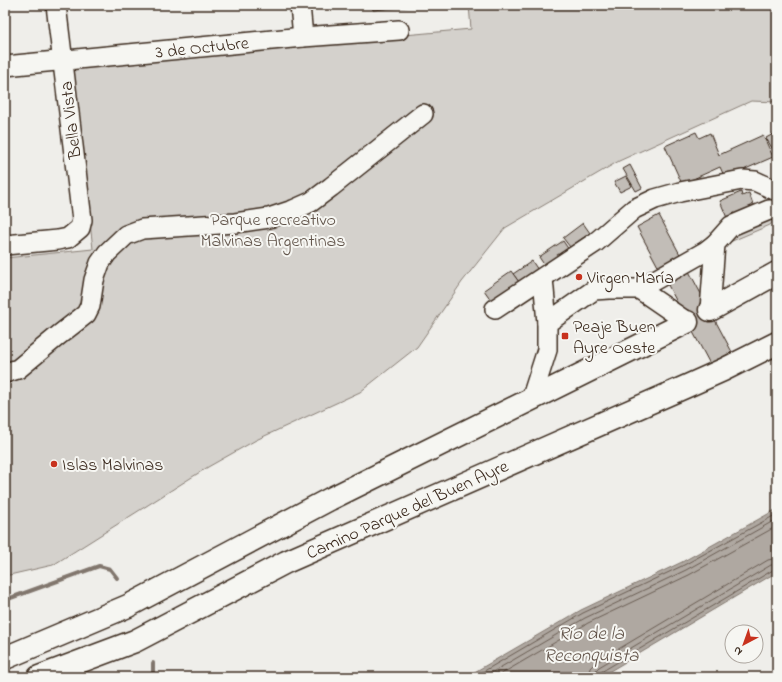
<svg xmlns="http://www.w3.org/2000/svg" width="782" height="682" viewBox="0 0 782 682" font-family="'Indie Flower',sans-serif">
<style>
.green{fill:#d4d1cc;stroke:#887e75}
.water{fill:#afa8a1;stroke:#81766d}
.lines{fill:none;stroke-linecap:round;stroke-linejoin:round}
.shore{stroke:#695c52;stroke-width:1}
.stream{stroke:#81766d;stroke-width:4}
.building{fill:#c2bdb7;stroke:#3b2a1e}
.minor-casing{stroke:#3b2a1e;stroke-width:22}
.highway-casing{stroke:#3b2a1e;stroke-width:25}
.minor{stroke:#f6f6f2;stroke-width:19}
.highway{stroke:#f6f6f2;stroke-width:22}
.poi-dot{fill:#c8321e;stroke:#f6f6f2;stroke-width:1.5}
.labels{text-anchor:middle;stroke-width:4;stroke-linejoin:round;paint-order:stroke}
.street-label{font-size:18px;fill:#3b2a1e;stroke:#f6f6f2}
.park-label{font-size:18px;fill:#61544a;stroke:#f6f6f2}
.poi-label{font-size:18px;fill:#3b2a1e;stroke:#f6f6f2;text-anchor:start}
.water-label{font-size:19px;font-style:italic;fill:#64564c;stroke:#f6f6f2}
</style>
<rect width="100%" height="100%" fill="#efeeea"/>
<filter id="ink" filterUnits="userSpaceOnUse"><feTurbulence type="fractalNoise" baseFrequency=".025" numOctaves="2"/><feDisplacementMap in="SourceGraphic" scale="8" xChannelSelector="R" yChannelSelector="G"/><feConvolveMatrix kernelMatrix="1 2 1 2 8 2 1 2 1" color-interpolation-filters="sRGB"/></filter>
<g filter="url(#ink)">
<g class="green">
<path d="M469,5H777V102L751,101L619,161L505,228L462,282L417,347L360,392L256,440L208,467L53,565L5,576V258L93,249L72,65L471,29Z"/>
<path d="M770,218L775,219L770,225L725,244L729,235Z"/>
</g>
<path class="water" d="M777,509V572L600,677H466L581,610L682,562Z"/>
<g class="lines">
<g class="shore">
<path d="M474,677L583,613L684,565L777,514"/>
<path d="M484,677L585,618L686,570L777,519"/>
<path d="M496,677L588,623L689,575L777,526"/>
<path d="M588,677L590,668L595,663L768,560L777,558"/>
<path d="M594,677L595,671L599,667L771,565L777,564"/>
<path d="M599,677L601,672L773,570L777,569"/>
</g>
<g class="stream">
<path d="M5,600L99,566L110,569L117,578"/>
<path d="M153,663V677"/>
</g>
</g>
<g class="building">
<path d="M372,5H424L373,10Z"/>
<path d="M696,132L699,138L710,133L719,155L763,135L773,157L725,178L720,167L682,184L665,146Z"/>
<path d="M777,132V156L766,138Z"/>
<path d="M630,165L642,188L636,191L623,169Z"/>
<path d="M626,176L632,186L620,192L614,182Z"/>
<path d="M741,192L742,196L749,193L754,207L727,218L720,201Z"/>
<path d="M659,215L732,352L710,364L637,227Z"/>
<path d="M583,223L590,233L570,247L563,238Z"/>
<path d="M563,241L569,250L545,266L539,257Z"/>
<path d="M532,261L538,270L520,283L513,274Z"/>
<path d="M511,271L519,282L491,300L484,290Z"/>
</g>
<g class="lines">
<g class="minor-casing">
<g id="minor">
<path d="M300,5L303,37"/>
<path d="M5,66L303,37L399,30"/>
<path d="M5,245L58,240L68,238L80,228L82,220L56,5"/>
<path d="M543,278L547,323"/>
<path d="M639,289L706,251L715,244"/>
<path d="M495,309L596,242L634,209L655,199L680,192L742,180L755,181L777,191"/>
<path d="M710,310L715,244L731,226L769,210H777"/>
<path d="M5,373L18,369L59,335L86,314L90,306L94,280L100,263L107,253L126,235L142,229L235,223L269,218L293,210L311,202L331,187L423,114"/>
<path d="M531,400L547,350V323L594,290L609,289H639L687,322"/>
</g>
</g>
<g class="highway-casing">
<g id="highway">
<path d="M710,310L777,273"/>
<path d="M5,658L128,606L330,499L687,322"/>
<path d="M39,677L135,641L286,562L685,387L723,370L777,343"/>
</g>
</g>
<use href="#minor" class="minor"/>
<use href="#highway" class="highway"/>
</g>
</g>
<g class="poi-dot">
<circle cx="579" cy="277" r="4"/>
<rect x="561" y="332" width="8" height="8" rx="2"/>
<circle cx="54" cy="464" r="4"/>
</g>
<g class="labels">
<g class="street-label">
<text transform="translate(202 47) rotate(-6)" y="6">3 de Octubre</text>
<text transform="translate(70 120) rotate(-97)" y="6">Bella Vista</text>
<text transform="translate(407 509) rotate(-24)" y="6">Camino Parque del Buen Ayre</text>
</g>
<g class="park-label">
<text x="273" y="225">Parque recreativo<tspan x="273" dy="21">Malvinas Argentinas</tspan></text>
</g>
<g class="poi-label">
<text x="587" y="283">Virgen María</text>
<text x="573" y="332">Peaje Buen<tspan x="573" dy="21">Ayre Oeste</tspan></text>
<text x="62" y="470">Islas Malvinas</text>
</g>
<g class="water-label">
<text x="591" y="639">Río de la<tspan x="591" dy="22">Reconquista</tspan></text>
</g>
</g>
<rect width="782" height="682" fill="none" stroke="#f6f6f2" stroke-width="20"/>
<rect x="10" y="10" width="762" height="662" fill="none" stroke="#3b2a1e" stroke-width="1.5" filter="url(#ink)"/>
<g transform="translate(744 644) rotate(221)"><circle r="19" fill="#f6f6f2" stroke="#aba49d"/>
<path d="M0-3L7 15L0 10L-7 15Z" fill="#c8321e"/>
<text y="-6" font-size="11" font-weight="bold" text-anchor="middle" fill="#3b2a1e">N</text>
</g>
</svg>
